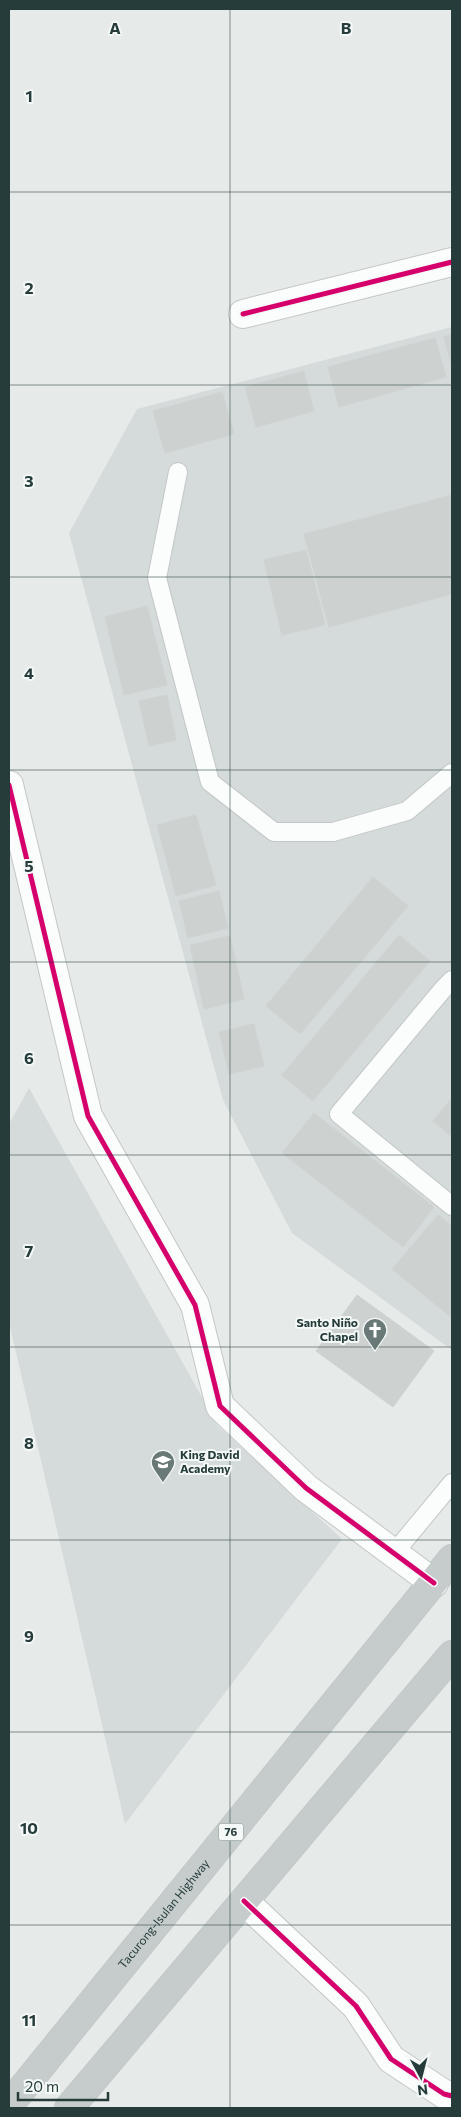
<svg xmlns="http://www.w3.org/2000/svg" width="461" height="2117" viewBox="0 0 461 2117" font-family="Commissioner,sans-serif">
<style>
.built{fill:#d4dbda}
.building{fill:#cdd2d1;stroke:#cfd3d2}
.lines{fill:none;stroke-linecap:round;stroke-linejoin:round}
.service-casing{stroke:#c3c7c6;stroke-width:20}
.minor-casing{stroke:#c3c7c6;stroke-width:30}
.trunk-casing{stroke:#c2c9c8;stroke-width:30}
.service{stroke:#fbfcfc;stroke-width:18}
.minor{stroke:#fbfcfc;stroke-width:28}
.trunk{stroke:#c6cccc;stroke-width:28}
.cycleway-casing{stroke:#f4f9f8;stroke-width:8}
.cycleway{stroke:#d6006c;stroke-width:5}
.grid{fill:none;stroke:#253c3b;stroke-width:1;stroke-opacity:0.55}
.labels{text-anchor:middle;stroke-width:4;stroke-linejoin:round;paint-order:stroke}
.shield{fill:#f4f9f8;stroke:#637574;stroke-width:1}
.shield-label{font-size:11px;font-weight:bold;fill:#253c3b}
.poi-label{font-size:12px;font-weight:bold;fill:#253c3b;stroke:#f4f9f8;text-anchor:end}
.street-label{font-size:12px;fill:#253c3b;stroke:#f4f9f8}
.grid-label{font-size:16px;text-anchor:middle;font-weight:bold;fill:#253c3b;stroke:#f4f9f8;stroke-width:4;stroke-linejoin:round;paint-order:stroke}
</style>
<rect width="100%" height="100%" fill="#e6eae9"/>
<g class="built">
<path d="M452,327V1350L292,1233L223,1100L69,533L137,409Z"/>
<path d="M29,1088L218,1426L342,1539L125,1824L9,1322V1124Z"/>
</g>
<g class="building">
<path d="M452,334V367L444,337Z"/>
<path d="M435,338L446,377L339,407L328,367Z"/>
<path d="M304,371L314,411L256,427L245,387Z"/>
<path d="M222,392L234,434L165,453L153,411Z"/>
<path d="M452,495V594L329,627L304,534Z"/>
<path d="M306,550L325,625L282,635L264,560Z"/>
<path d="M147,606L167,685L124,695L105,617Z"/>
<path d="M167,695L176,740L149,746L139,701Z"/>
<path d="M196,815L216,885L176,896L157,825Z"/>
<path d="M373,877L408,906L300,1034L266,1006Z"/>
<path d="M219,891L228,928L188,938L179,901Z"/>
<path d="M399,935L430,961L313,1101L282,1075Z"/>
<path d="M230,936L244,999L204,1009L190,945Z"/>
<path d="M254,1024L264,1066L229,1074L219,1032Z"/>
<path d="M452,1098V1137L433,1121Z"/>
<path d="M314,1113L434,1207L403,1247L282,1153Z"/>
<path d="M438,1215L452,1226V1318L392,1269Z"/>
<path d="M357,1295L434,1351L393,1407L316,1351Z"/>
</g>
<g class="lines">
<g class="service-casing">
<g id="service">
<path d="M178,472L157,578L210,782L274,832H333L407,811L452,773"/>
<path d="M452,980L444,988L339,1114L452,1206"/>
<path d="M394,1553L452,1483"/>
</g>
</g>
<g class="minor-casing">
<g id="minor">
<path d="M243,314L452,262"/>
<path d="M9,785L88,1116L195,1305L220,1406L306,1488L434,1583"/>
<path d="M244,1901L356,2006L391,2059L444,2094L452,2096"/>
</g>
</g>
<g class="trunk-casing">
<g id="trunk">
<path id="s1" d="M9,2105L452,1559"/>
<path d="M69,2108L452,1655"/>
</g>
</g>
<use href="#service" class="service"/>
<use href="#minor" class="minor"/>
<use href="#trunk" class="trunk"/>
<g class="cycleway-casing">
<g id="cycleway">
<path d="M243,314L452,262"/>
<path d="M9,785L88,1116L195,1305L220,1406L306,1488L434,1583"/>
<path d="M244,1901L356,2006L391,2059L444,2094L452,2096"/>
</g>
</g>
<use href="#cycleway" class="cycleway"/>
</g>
<path class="grid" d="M230,9V2108M9,192H452M9,385H452M9,577H452M9,770H452M9,962H452M9,1155H452M9,1347H452M9,1540H452M9,1732H452M9,1925H452"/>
<defs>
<g id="church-pin" transform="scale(1.25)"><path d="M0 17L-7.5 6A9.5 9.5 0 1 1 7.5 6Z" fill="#697978" stroke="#f4f9f8"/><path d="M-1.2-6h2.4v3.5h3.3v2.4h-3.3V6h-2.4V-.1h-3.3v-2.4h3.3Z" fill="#fff"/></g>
<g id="school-pin" transform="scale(1.25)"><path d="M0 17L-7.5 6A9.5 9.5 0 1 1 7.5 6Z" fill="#697978" stroke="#f4f9f8"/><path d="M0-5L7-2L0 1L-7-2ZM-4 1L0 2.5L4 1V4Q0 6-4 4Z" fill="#fff"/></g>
</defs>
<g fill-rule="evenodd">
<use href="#church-pin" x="375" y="1330"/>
<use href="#school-pin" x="163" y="1462"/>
</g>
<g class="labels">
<rect class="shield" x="218.5" y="1823.5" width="25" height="17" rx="4"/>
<g class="shield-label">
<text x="231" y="1836">76</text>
</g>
<g class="poi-label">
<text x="358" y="1327">Santo Niño<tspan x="358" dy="14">Chapel</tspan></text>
<text x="180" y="1459" text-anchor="start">King David<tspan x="180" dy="14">Academy</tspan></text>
</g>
<g class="street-label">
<text dy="4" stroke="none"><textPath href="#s1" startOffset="246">Tacurong-Isulan Highway</textPath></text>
</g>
</g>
<g class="grid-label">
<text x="115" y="34">A</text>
<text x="346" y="34">B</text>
<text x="29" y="102">1</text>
<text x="29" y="294">2</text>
<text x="29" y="487">3</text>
<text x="29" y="679">4</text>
<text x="29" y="872">5</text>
<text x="29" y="1064">6</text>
<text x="29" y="1257">7</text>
<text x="29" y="1449">8</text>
<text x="29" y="1642">9</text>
<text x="29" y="1834">10</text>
<text x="29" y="2026">11</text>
</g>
<rect width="461" height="2117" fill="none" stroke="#253c3b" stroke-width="20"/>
<g transform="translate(421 2077) rotate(173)" stroke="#f4f9f8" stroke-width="4" paint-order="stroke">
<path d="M0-4L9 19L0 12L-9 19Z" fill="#253c3b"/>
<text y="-8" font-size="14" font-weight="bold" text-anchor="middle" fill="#253c3b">N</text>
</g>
<path d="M18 2092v8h90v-8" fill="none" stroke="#253c3b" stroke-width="2.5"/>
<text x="25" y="2092" font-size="15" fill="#253c3b" stroke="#f4f9f8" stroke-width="4" paint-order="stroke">20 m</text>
</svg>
